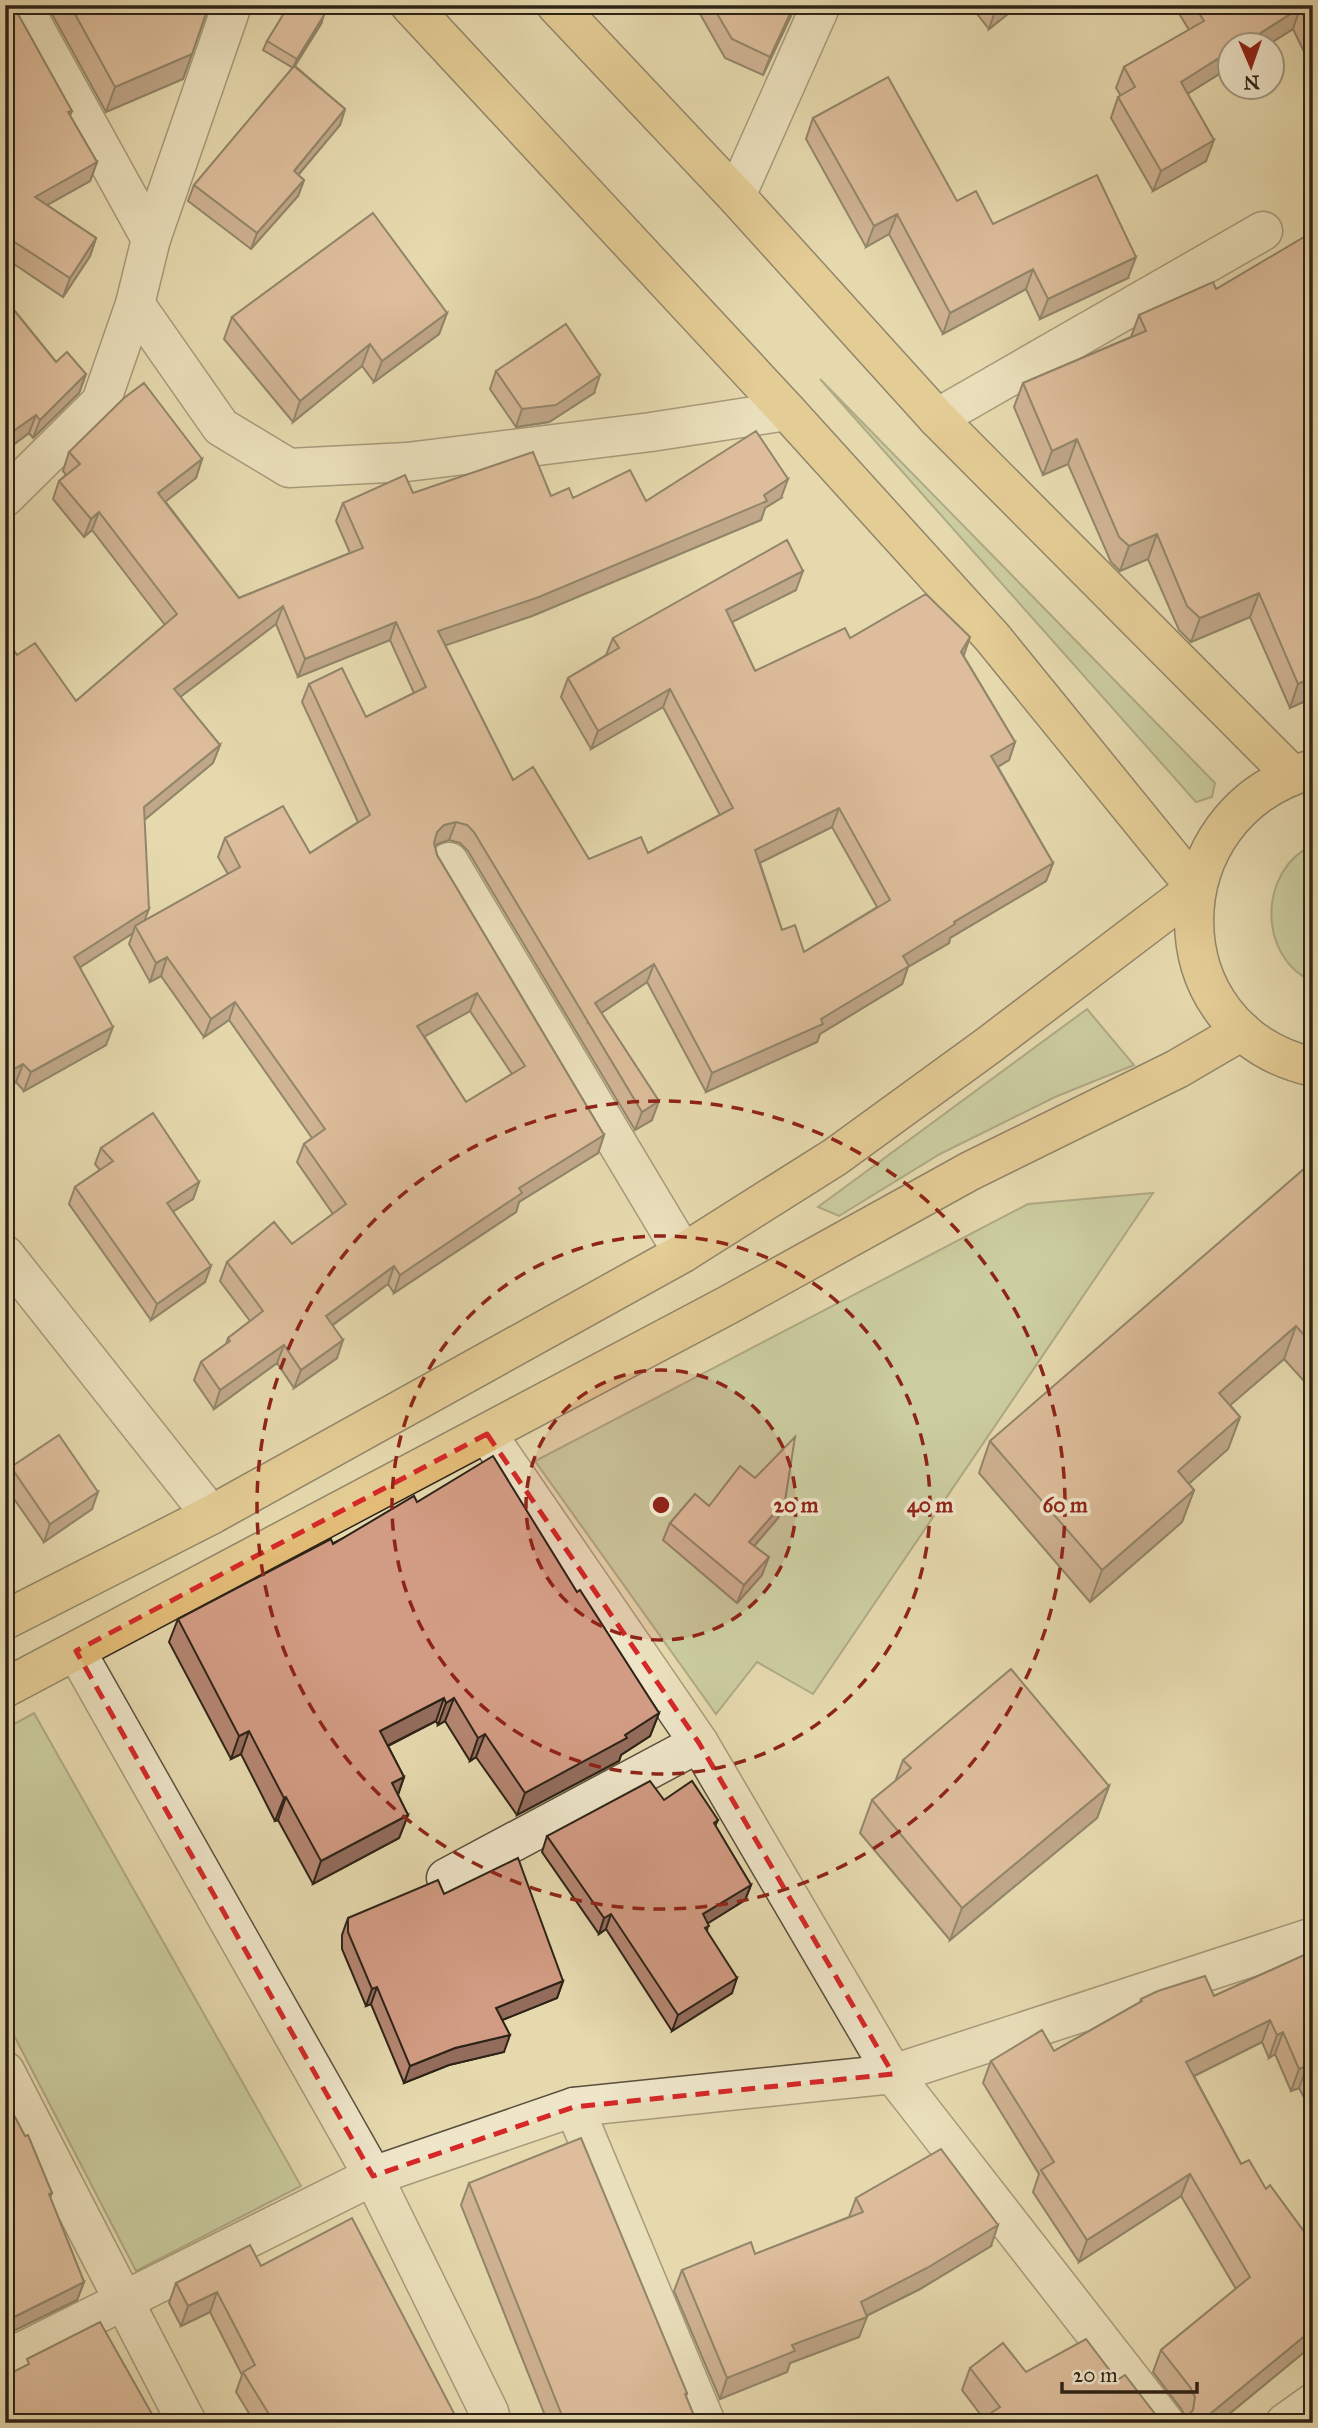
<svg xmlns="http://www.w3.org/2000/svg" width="1318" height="2428" viewBox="0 0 1318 2428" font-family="'IM FELL Great Primer',serif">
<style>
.green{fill:#aec090;stroke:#6e7254;stroke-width:2}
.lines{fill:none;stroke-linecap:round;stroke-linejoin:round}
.minor-casing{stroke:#5b503d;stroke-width:41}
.major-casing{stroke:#2d2317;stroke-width:41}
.minor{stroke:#efe6ca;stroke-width:38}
.major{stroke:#e3bc77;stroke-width:38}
.wall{fill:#b58571;stroke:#2d2317;stroke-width:2;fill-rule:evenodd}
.shaded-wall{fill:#936c5c;stroke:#2d2317;stroke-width:2}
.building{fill:#d29b83;stroke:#2d2317;stroke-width:2;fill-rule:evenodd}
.marked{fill:none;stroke:#d62828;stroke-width:5;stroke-dasharray:14 9;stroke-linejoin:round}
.ring{fill:none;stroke:#8f2418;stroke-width:3.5;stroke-dasharray:12 9}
.centre{fill:#8f2418;stroke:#efe6ca;stroke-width:3.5}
.ring-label{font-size:21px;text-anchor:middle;font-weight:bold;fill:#8f2418;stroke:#efe6ca;stroke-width:7;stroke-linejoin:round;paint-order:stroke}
</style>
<rect width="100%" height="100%" fill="#e6d9ae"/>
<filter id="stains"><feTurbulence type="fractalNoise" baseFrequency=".00286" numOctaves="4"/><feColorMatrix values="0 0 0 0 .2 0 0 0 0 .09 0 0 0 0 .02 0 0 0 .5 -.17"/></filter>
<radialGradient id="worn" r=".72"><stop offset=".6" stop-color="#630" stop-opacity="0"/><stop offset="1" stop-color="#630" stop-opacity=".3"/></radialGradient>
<g class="green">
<path d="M820,379L1215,783L1212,797L1196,802Z"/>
<path d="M1313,845V982C1257,957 1258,870 1313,845Z"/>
<path d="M1087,1009L1134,1065L1055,1097L940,1154L839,1216L818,1207Z"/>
<path d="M1153,1193L813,1694L757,1662L716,1714L535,1461L1028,1204Z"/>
<path d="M34,1713L301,2186L136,2271L5,2018V1729Z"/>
</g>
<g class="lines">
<g class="minor-casing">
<g id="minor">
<path d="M22,5L151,239"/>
<path d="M736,196L821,5"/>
<path d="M135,304L221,427L289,468L407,462L651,432L787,411"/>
<path d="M937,418L1263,231"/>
<path d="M5,497L101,402L135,304L151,239L232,5"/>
<path d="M449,862L683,1253"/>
<path d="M5,1255L211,1515"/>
<path d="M487,1434L699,1743L893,2074L1313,1937"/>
<path d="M76,1651L373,2176L489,2412L492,2423"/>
<path d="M446,1878L699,1743"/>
<path d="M5,2071L187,2423"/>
<path d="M574,2107L706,2423"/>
<path d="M5,2360L373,2176L574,2107L893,2074L1165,2423"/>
<path d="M1285,2423L1313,2403"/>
</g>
</g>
<g class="major-casing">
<g id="major">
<path d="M556,5L736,196L937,418L1292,775"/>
<path d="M1313,769C1155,812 1154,1031 1313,1067"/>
<path d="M5,1620L211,1515L683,1253L835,1157L989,1045L1196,888L992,637L787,411L410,5"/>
<path d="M5,1688L728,1305L970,1171L1177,1069L1242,1031"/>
</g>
</g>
<use href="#minor" class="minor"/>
<use href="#major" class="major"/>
</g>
<g class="wall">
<path d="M5,5L72,111L70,116L97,162L90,181L47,205L96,238L90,256L63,297L5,258Z"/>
<path d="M47,5H209L183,79L106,112Z"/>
<path d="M695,5H796L763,75L725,58Z"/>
<path d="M970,5H1019L989,29Z"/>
<path d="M1174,5H1313V70L1293,29L1187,94L1206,161L1153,191L1111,118L1118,97L1121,96L1116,88L1124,67L1189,30Z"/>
<path d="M321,24L295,66L345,109L340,125L298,175L304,180L298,196L251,249L188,201L194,185L293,68L263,50L267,41Z"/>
<path d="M813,118L957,201L993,224L1128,278L1040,319L1026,289L943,334L889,234L866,247L806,139Z"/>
<path d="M1313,252V700L1312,698L1290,708L1250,617L1191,642L1179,630L1148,559L1120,571L1111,562L1068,464L1043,475L1014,407L1023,383L1131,337L1139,315L1216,289Z"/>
<path d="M5,299L56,362L86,374L79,393L33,438L29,433L5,451Z"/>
<path d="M447,313L439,334L374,382L362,366L293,422L224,339L232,317Z"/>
<path d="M496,371L594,393L549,422L516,427L490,389Z"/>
<path d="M69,452L202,459L196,478L165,501L239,598L350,553L336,521L343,503L413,493L551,496L646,501L781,498L765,508L761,520L532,616L445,645L513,780L589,859L648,853L720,815L663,707L591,749L561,697L568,678L606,655L613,638L796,590L732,622L755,671L850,638L963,655L1015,742L1009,760L998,767L1053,863L1046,881L950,938L949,943L908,967L902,984L820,1034L817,1042L706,1092L647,982L601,1013L652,1120L635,1130L468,851L460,843L449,840L437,844L435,846L437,855L604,1135L598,1153L519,1202L516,1212L394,1293L388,1284L333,1325L337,1358L294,1388L277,1363L214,1409L194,1380L201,1362L226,1344L228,1338L250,1321L220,1281L227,1262L292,1244L333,1214L297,1162L304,1144L312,1138L229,1020L204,1037L161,976L150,982L129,944L133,933L80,967L106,1045L24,1091L16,1082L5,1089V638L17,655L76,701L165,625L92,530L84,537L53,499L59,481L66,475L63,471ZM276,624L298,677L390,640L414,693L366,717L309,684L302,702L358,822L310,853L225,838L218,857L228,874L144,921V820L213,763L220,745L180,697ZM832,827L877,907L804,952L782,930L760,863ZM470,1011L512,1074L466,1102L424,1036Z"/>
<path d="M101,1148L199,1182L193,1199L173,1211L205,1282L151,1320L69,1204L75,1187L100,1170L95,1164Z"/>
<path d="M1313,1177V1391L1284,1359L1230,1405L1240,1417L1228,1449L1188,1484L1194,1490L1182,1522L1090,1602L979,1473L990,1441Z"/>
<path d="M11,1467L92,1509L44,1542L5,1486V1482Z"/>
<path d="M785,1501L778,1518L754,1546L762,1575L737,1603L663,1540L670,1523L709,1506Z"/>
<path d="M417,1502L577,1592L659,1713L650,1736L621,1755L619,1761L517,1815L476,1757L470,1761L445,1721L438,1725L436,1721L388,1746L404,1777L398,1795L408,1815L399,1838L313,1884L278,1820L275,1821L241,1754L231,1759L169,1642L178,1619Z"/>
<path d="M903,1760L1109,1786L1097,1818L950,1940L860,1833L872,1800L895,1782Z"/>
<path d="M664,1800L718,1820L715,1826L751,1885L745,1900L708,1923L707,1932L732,1993L672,2031L606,1929L599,1934L542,1852L547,1836Z"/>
<path d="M444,1894L563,1981L557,1998L502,2020L504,2052L449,2065L404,2083L371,2004L366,2006L342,1949V1935L348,1918Z"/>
<path d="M1313,1951V2115L1299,2088L1291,2091L1275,2054L1269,2058L1262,2042L1194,2076L1241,2164L1266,2189L1306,2234L1313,2229V2355L1308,2349L1218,2423H976L983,2418L962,2390L970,2368L1117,2380L1156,2415L1166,2421L1177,2422L1186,2418L1182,2410L1153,2372L1161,2350L1236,2289L1181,2196L1079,2262L1033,2192L1039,2174L983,2083L991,2061L1054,2051L1140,2002L1141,1999L1214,1996Z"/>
<path d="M5,2098L52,2193L50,2198L84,2282L77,2300L5,2335Z"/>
<path d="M469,2183L687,2393L686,2397L697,2423H548L461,2205Z"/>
<path d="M856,2198L991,2246L920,2289L866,2316L859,2337L790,2363L787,2372L720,2399L674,2291L682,2270L755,2254L849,2217Z"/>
<path d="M261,2266L459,2423H255L236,2392L242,2375L210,2312L181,2326L169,2303L176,2283Z"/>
</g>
<g class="shaded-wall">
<path d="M794,5H796L763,75L770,57Z"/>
<path d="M1000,5H1019L989,29L996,8Z"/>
<path d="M1300,8L1293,29L1266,46H1240Z"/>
<path d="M324,15L321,24L293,68L297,59Z"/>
<path d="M1230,51V67L1173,103L1181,82Z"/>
<path d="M192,54L183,79L106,112L115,87Z"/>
<path d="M345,109L340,125L288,187L294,171Z"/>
<path d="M1214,140L1206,161L1153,191L1161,171Z"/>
<path d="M97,162L90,181L29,215L35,197Z"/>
<path d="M304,180L298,196L251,249L257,233Z"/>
<path d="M897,214L889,234L866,247L874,226Z"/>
<path d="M96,238L90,256L63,297L70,278Z"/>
<path d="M1136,257L1128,278L1040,319L1048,299Z"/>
<path d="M1033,269L1026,289L943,334L950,313Z"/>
<path d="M447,313L439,334L374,382L382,361Z"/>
<path d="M370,344L362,366L293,422L300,401Z"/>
<path d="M86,374L79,393L33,438L40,420Z"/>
<path d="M600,375L594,393L549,422L516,427L522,409Z"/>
<path d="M36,415L29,433L5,451V437Z"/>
<path d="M1077,439L1068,464L1043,475L1052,451Z"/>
<path d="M202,459L196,478L152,512L158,493Z"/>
<path d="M788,479L781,498L765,508L761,520L532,616L432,650L438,631L764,495Z"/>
<path d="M99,512L92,530L84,537L91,519Z"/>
<path d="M1157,534L1148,559L1120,571L1129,546Z"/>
<path d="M803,571L796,590L720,628L726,610Z"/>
<path d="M1259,593L1250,617L1191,642L1200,618Z"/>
<path d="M283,606L276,624L167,707L174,689Z"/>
<path d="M396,622L390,640L298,677L305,659Z"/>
<path d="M970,637L964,655L961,652Z"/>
<path d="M1313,677L1312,698L1290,708L1298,684Z"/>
<path d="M670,689L663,707L591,749L598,731Z"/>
<path d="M1015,742L1009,760L985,774L991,756Z"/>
<path d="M220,745L213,763L137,826L144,807Z"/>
<path d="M839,808L832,827L749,868L755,850Z"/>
<path d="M456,822L449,840L437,844L430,851L437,832L444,825Z"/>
<path d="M1053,863L1046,881L950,938L949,943L908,967L902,984L820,1034L817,1042L706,1092L712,1073L821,1019L903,956L954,922Z"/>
<path d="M149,909L142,927L135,926L133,933L68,975L74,957Z"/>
<path d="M167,957L161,976L150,982L156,963Z"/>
<path d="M654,964L647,982L588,1022L595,1003Z"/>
<path d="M477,993L470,1011L411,1044L417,1026Z"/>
<path d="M235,1002L229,1020L204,1037L211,1019Z"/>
<path d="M113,1027L106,1045L24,1091L31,1072Z"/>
<path d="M23,1064L16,1082L5,1089V1074Z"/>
<path d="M659,1101L652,1120L635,1130L642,1112Z"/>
<path d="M604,1135L598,1153L519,1202L516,1212L394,1293L400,1275L519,1188Z"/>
<path d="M199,1182L193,1199L161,1219L167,1203Z"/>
<path d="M211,1266L205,1282L151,1320L157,1304Z"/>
<path d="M394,1266L388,1284L320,1334L326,1316Z"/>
<path d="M1296,1326L1284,1359L1207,1425L1219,1393Z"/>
<path d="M343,1340L337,1358L294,1388L301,1370Z"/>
<path d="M284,1345L277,1363L214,1409L220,1390Z"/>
<path d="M1240,1417L1228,1449L1166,1504L1178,1471Z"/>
<path d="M1194,1490L1182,1522L1090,1602L1102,1570Z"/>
<path d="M98,1492L92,1509L44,1542L50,1524Z"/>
<path d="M785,1501L778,1518L743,1559L749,1542Z"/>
<path d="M769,1557L762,1575L737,1603L744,1585Z"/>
<path d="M444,1698L436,1721L371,1754L380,1731Z"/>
<path d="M454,1698L445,1721L438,1725L446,1703Z"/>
<path d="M659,1713L650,1736L621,1755L619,1761L517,1815L525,1793L625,1735Z"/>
<path d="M249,1731L241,1754L231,1759L239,1736Z"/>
<path d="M485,1734L476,1757L470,1761L478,1738Z"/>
<path d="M404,1777L396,1800L392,1783Z"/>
<path d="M1109,1786L1097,1818L950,1940L962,1908Z"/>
<path d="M286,1797L278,1820L275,1821L284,1798Z"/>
<path d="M408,1815L399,1838L313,1884L321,1861Z"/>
<path d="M751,1885L745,1900L697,1930L703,1914Z"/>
<path d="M611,1914L606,1929L599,1934L604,1918Z"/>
<path d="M737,1978L732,1993L672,2031L678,2015Z"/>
<path d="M563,1981L557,1998L490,2025L496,2008Z"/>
<path d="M377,1987L371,2004L366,2006L372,1989Z"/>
<path d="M1270,2020L1262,2042L1178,2084L1186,2062Z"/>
<path d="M1283,2032L1275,2054L1269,2058L1277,2035Z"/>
<path d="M510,2035L504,2052L449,2065L404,2083L410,2066L455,2048Z"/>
<path d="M1307,2066L1299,2088L1291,2091L1299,2069Z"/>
<path d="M1190,2174L1181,2196L1079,2262L1087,2240Z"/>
<path d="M998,2225L991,2246L920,2289L858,2320L867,2317L859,2337L790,2363L787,2372L720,2399L727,2378L792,2345L861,2302Z"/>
<path d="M84,2282L77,2300L5,2335V2332L10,2319Z"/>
<path d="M217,2292L210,2312L181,2326L188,2306Z"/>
<path d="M1313,2329V2336L1308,2349L1218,2423H1199Z"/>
</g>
<g class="building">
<path d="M5,5H13L72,111L68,112L97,162L35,197L96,238L70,278L5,236Z"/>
<path d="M70,5H209L192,54L115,87Z"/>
<path d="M289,5H307L324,15L297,59L267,41Z"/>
<path d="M712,5H794L770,57L732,39Z"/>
<path d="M1194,5H1313V34L1300,8L1240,46H1230V51L1181,82L1214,140L1161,171L1118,97L1135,87L1124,67L1204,21Z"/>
<path d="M294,66L345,109L294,171L304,180L257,233L194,185Z"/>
<path d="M888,77L957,201L976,191L993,224L1097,175L1136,257L1048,299L1033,269L950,313L897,214L874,226L813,118Z"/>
<path d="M373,213L447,313L382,361L370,344L300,401L232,317Z"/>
<path d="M1304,237L1313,252V677L1298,684L1259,593L1200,618L1187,606L1157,534L1129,546L1119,537L1077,439L1052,451L1023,383L1146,331L1139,315L1213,282L1216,289Z"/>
<path d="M5,299L56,362L67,352L86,374L40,420L36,415L5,437Z"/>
<path d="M566,324L600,375L556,405L522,409L496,371Z"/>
<path d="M144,383L202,459L158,493L239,598L363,548L343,503L405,475L413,493L533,452L551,496L569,488L573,498L630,470L646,501L756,431L788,479L764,495L767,501L539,597L438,631L513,780L533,767L589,859L641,837L648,853L733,808L670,689L598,731L568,678L619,648L613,638L787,540L803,571L726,610L755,671L845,628L850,638L926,594L970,637L961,652L1015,742L991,756L1053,863L954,922L955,924L903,956L909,966L821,1019L823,1024L712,1073L654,964L595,1003L659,1101L642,1112L474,832L467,825L456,822L444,825L437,832L434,843L437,855L604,1135L519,1188L522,1193L400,1275L394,1266L326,1316L343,1340L301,1370L284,1345L220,1390L201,1362L230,1341L228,1338L263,1311L227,1262L274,1222L292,1244L346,1204L304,1144L325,1129L235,1002L211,1019L167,957L156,963L135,926L240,867L225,838L283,806L310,853L370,815L309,684L342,668L366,717L426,687L396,622L305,659L283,606L174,689L220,745L144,807L149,909L74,957L113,1027L31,1072L23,1064L5,1074V638L17,655L35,643L76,701L177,614L99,512L91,519L59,481L80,464L69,452L124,398ZM839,808L890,900L804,952L795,925L782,930L755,850ZM477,993L525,1066L466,1102L417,1026Z"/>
<path d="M153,1113L199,1182L167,1203L211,1266L157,1304L75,1187L113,1161L101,1148Z"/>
<path d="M1305,1168L1313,1177V1345L1296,1326L1219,1393L1240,1417L1178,1471L1194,1490L1102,1570L990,1441Z"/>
<path d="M59,1435L98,1492L50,1524L11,1467Z"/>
<path d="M795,1437L785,1501L749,1542L769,1557L744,1585L670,1523L695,1494L709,1506L740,1466L755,1478Z"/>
<path d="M493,1456L577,1592L580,1590L659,1713L625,1735L627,1738L525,1793L485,1734L478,1738L454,1698L446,1703L444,1698L380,1731L404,1777L392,1783L408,1815L321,1861L286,1797L284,1798L249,1731L239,1736L178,1619L331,1539L333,1544L414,1496L417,1502Z"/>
<path d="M1011,1669L1109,1786L962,1908L872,1800L911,1768L903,1760Z"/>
<path d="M650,1781L664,1800L692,1781L718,1820L714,1823L751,1885L703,1914L709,1926L705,1928L737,1978L678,2015L611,1914L604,1918L547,1836Z"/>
<path d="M518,1858L563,1981L496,2008L510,2035L455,2048L410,2066L377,1987L372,1989L348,1932V1918L438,1880L444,1894Z"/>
<path d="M1313,1951V2077L1307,2066L1299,2069L1283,2032L1277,2035L1270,2020L1186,2062L1241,2164L1249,2160L1266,2189L1270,2185L1306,2234L1313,2229V2329L1199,2423H976L1000,2407L970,2368L1003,2343L1026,2372L1086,2339L1117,2380L1125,2375L1156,2415L1166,2421L1177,2422L1186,2418L1193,2410L1195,2397L1190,2387L1161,2350L1250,2277L1190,2174L1087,2240L1041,2170L1054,2162L991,2061L1042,2030L1054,2051L1142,2001L1141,1999L1158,1991L1205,1976L1214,1996Z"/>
<path d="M5,2098L25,2136L28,2135L52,2193L49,2194L84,2282L10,2319L5,2306Z"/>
<path d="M581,2138L687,2393L685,2394L697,2423H565L469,2183Z"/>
<path d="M941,2149L998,2225L927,2268L861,2302L867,2317L792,2345L795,2351L727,2378L682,2270L751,2242L755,2254L863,2212L856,2198Z"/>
<path d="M352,2218L459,2423H261V2422L270,2416L243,2372L255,2365L217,2292L188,2306L176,2283L250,2245L261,2266Z"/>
<path d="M100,2322L157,2423H5V2376L29,2364L27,2359Z"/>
</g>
<path d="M0 0H1318V2428H0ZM487,1434L699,1743L893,2074L574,2107L373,2176L76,1651Z" fill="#e6d9ae" fill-opacity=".55" fill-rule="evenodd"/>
<path class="marked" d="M487,1434L699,1743L893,2074L574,2107L373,2176L76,1651Z"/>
<circle cx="661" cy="1505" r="135" fill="#8f2418" fill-opacity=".12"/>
<g class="ring">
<circle cx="661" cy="1505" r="135"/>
<circle cx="661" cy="1505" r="269"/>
<circle cx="661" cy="1505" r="404"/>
</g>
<circle cx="661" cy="1505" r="10" class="centre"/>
<g class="ring-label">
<text x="796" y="1512">20 m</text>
<text x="930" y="1512">40 m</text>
<text x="1065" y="1512">60 m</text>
</g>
<rect width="1318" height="2428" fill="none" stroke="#e6d9ae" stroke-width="28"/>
<rect x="7" y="7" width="1304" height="2414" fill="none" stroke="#2d2317" stroke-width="3.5"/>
<rect x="14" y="14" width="1290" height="2400" fill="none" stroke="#2d2317" stroke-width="2"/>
<g transform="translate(1251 66) rotate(178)"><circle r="33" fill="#efe6ca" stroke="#a19882" stroke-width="2"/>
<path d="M0-5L12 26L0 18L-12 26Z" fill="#8f2418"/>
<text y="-10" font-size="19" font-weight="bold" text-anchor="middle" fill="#2d2317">N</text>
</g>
<path d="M1062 2382v10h135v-10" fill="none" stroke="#2d2317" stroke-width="3.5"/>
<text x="1073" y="2382" font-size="21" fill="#2d2317" stroke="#efe6ca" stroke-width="5" paint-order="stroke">20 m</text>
<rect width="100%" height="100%" filter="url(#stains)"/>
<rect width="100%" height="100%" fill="url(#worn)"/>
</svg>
